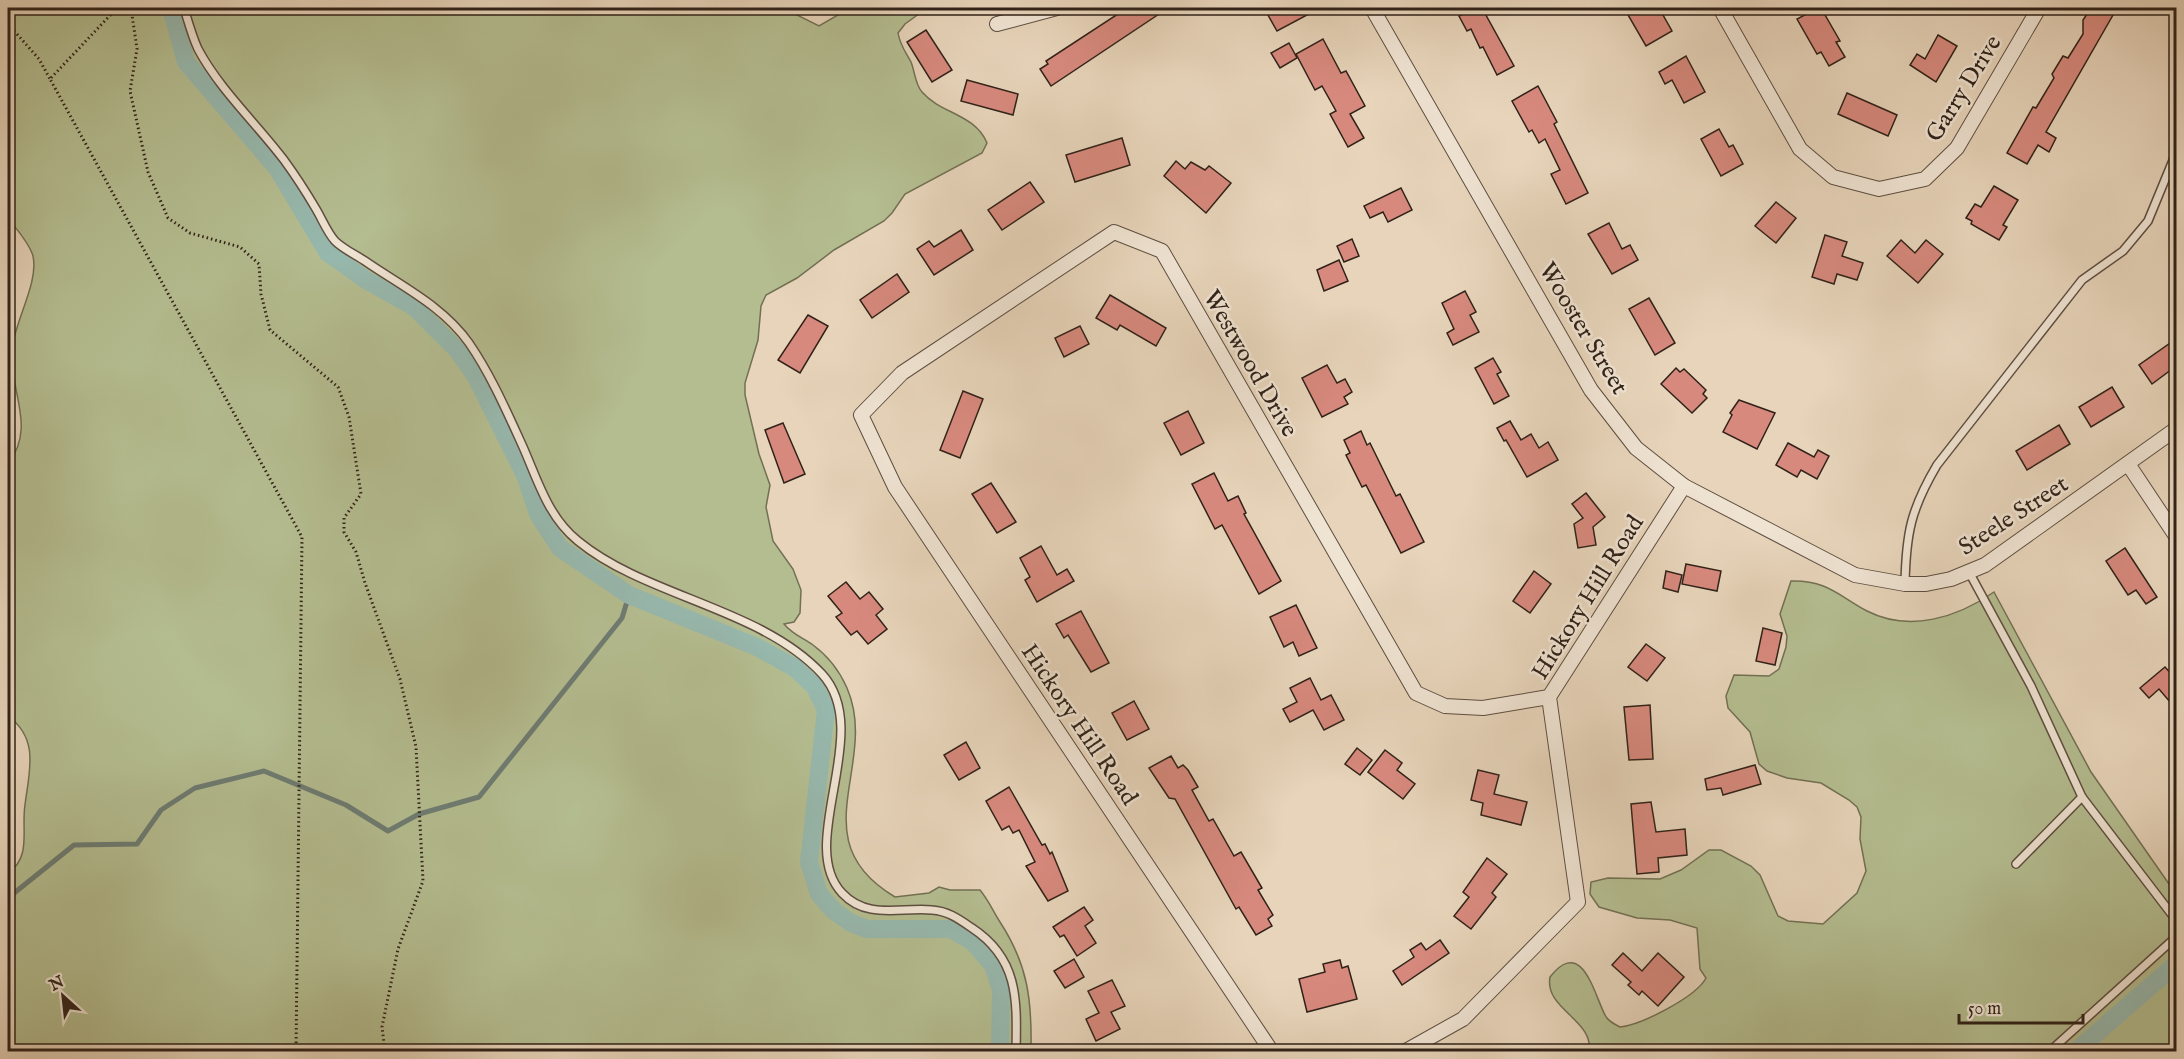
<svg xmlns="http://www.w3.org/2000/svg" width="2184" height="1059" viewBox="0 0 2184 1059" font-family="'IM FELL English',serif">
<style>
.green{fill:#b4bd90;stroke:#727054;stroke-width:1.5}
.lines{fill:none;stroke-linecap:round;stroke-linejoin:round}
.stream{stroke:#6e7c72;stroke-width:5}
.canal{stroke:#97b8ad;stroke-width:18}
.building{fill:#d7897d;stroke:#302219;stroke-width:1.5}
.lane-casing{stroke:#5e4e41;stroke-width:10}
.street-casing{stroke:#5e4e41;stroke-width:16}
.path{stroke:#302219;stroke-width:3;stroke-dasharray:1.5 3;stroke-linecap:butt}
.lane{stroke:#efe3d2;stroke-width:7}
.street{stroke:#efe3d2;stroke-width:14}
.labels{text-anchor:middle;stroke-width:5;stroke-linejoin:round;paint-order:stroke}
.street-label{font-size:24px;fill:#302219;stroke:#efe3d2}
</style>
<rect width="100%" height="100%" fill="#e7d4ba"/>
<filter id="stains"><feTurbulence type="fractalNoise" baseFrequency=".00333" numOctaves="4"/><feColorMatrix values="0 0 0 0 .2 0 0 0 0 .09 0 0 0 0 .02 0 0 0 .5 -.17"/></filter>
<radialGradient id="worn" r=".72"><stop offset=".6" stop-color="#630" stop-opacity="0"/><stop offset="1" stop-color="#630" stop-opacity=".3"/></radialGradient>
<g class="green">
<path d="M8,8H783L819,26L850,8H927L905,24L898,33C900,45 905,51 911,62C915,72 915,84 922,92C941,114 975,114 987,143L982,153L905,194L892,213L884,221L834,250L797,278L766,295L761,306L758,340L745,383V395L759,454L770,485L766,507L773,541L793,569L801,590L800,613L794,622L784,624C792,634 803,638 813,645C828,656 840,672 847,688C880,764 799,840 895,897L929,893L939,887L950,890H980C989,901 993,911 1000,922C1028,965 1032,1000 1031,1051H8V873C32,857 21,829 25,805C29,772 40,739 8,716V464C37,426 9,392 12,350C14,322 39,283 33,256C29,242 16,229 8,218Z"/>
<path d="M1791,581C1827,580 1839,596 1867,611C1910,633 1958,617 1994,592L2091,772L2176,894V1051H1589C1594,1020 1544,1009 1550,977C1582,936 1594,994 1605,1015C1608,1021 1614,1024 1620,1027C1641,1025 1696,997 1706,978L1700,969L1697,928L1670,920L1637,918L1599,907L1590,894L1591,882L1608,878L1660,879L1681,870L1709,850H1721L1751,866L1760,875L1778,916L1788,921L1823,924L1857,893L1866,871L1860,839L1861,817L1857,807L1849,800L1821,783L1787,778L1767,771L1759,764L1750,732L1728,708L1726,696L1734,675L1769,676L1779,669L1786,647L1787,636L1780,614Z"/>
</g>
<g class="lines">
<path class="stream" d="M8,898L74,845L137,844L161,810L195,788L264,771L346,805L388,831L419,814L479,797L622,618L629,595"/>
<g class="canal">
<path d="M171,8L186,62L277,168L328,253L366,280L414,307L457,350L475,375L525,475L538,514L560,548L629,595L757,647L795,668L815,687L826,710L809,862L819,894L834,911L851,923L867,929H951L973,942L993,965L1001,990L1000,1052"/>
<path d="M2075,1052L2176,964"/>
</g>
</g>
<g class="building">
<path d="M1127,8H1168L1051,86L1040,69L1048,64L1046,61Z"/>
<path d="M1264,8H1320L1277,31Z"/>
<path d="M1465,8H1482L1514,66L1497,75L1483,47L1480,48L1471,29L1467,31L1459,16L1467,12Z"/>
<path d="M1624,8H1659L1672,31L1646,46Z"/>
<path d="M1818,8H1821L1840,41L1836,42L1845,57L1829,66L1821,52L1817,54L1797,19Z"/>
<path d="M2091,8H2117L2046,132L2056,138L2049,152L2038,145L2027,164L2007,153L2033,107L2036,108L2054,78L2052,74L2063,56L2068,58L2083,34V20Z"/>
<path d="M926,30L952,70L932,82L907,42Z"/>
<path d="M1938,35L1957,46L1936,82L1910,65L1917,54L1925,59Z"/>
<path d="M1323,39L1341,73L1346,71L1365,106L1350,114L1364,138L1348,147L1330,114L1336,111L1322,86L1315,90L1296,54Z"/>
<path d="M1289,43L1297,58L1280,68L1271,53Z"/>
<path d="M1686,56L1705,92L1684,103L1672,80L1665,84L1659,72Z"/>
<path d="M967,80L1018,94L1013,115L961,101Z"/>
<path d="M1538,86L1557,122L1554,124L1588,193L1566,204L1551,174L1560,170L1545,139L1539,143L1532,130L1529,132L1512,101Z"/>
<path d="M1847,93L1897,115L1888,136L1838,114Z"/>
<path d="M1719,129L1729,147L1733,145L1743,164L1721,176L1701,139Z"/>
<path d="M1122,138L1130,165L1075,182L1066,155Z"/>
<path d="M1176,161L1185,169L1191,162L1205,170L1209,166L1231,183L1206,213L1164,176Z"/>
<path d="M1030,182L1044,202L1002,230L988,210Z"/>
<path d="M1994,186L2018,200L2003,225L2007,227L1999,240L1971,224L1972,221L1966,218L1975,204L1981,207Z"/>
<path d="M1401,188L1412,210L1388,222L1383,212L1370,218L1364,206Z"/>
<path d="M1776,202L1796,218L1776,243L1755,226Z"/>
<path d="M1609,223L1622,249L1630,245L1638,260L1612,274L1588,234Z"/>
<path d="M961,230L973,250L934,275L917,249L929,241L934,247Z"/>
<path d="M1825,235L1847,242L1842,256L1863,263L1857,280L1837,274L1834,284L1812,277Z"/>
<path d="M1352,239L1359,256L1344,262L1337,246Z"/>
<path d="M1901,240L1915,253L1926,240L1943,254L1918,283L1887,256Z"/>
<path d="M1339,260L1348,281L1324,291L1317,270Z"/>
<path d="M897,274L909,292L872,318L860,300Z"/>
<path d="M1465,291L1476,312L1470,315L1479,332L1453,345L1447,333L1454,329L1442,303Z"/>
<path d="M1110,295L1166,328L1156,346L1120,325L1117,330L1096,318Z"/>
<path d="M1649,298L1675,343L1655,355L1629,309Z"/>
<path d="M808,315L828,326L800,373L778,360Z"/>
<path d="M1080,326L1089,344L1064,357L1055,338Z"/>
<path d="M2176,339V366L2152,384L2139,365Z"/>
<path d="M1493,358L1501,372L1497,374L1509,396L1494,404L1475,368Z"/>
<path d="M1327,365L1337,383L1345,379L1352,392L1344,397L1348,404L1322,417L1302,378Z"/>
<path d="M1676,368L1680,372L1684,369L1706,390L1703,394L1707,398L1692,413L1661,384Z"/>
<path d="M2112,387L2124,407L2091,427L2079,407Z"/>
<path d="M963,391L983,399L960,458L940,450Z"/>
<path d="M1739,400L1775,413L1757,449L1723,432L1732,415L1730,413Z"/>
<path d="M1188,411L1204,443L1181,455L1164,423Z"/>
<path d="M1510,421L1521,440L1531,434L1539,448L1548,442L1558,460L1527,477L1506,440L1504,441L1497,428Z"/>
<path d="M783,423L805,474L784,483L765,430Z"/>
<path d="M2059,425L2070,444L2027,470L2016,451Z"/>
<path d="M1361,431L1367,445L1370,443L1396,496L1400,494L1424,542L1401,553L1366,485L1362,487L1346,455L1350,453L1344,440Z"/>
<path d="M1788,443L1814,457L1818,450L1829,456L1817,479L1801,470L1797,477L1776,465Z"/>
<path d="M1214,473L1228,501L1238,496L1246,513L1244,514L1281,581L1259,594L1222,525L1215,529L1192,484Z"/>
<path d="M991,483L1016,522L997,533L972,494Z"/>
<path d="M1586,493L1605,517L1593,527L1596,545L1578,548L1574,524L1583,518L1572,504Z"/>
<path d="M1041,546L1057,575L1067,569L1074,581L1037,602L1025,580L1030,577L1020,558Z"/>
<path d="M2125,548L2157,597L2146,604L2136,590L2128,595L2106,561Z"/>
<path d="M1686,564L1721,571L1717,591L1682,584Z"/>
<path d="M1534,571L1551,584L1530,613L1513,601Z"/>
<path d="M1666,571L1682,575L1678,592L1663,588Z"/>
<path d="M846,582L860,599L869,592L883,609L876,615L887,629L868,644L857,631L851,635L836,617L842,613L828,596Z"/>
<path d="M1296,605L1317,648L1299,656L1293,642L1284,647L1270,617Z"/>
<path d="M1081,611L1109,663L1091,672L1068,635L1064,638L1056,624Z"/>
<path d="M1763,628L1782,633L1775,665L1756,661Z"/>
<path d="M1646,644L1665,658L1647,681L1628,667Z"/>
<path d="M2165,667L2176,679V709L2159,689L2149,698L2140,688Z"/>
<path d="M1310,678L1321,700L1331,695L1344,720L1324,730L1313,710L1290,722L1283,709L1297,702L1290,688Z"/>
<path d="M1134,701L1149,729L1127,740L1112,713Z"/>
<path d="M1650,705L1653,759L1629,760L1624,707Z"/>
<path d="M966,742L980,768L959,780L944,755Z"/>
<path d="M1357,748L1372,760L1360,775L1345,764Z"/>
<path d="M1385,750L1402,763L1397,770L1415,784L1403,799L1368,772Z"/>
<path d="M1171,756L1178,768L1183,765L1188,770L1198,787L1192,790L1209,821L1213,819L1234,856L1241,852L1262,888L1258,890L1273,915L1268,919L1272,926L1256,935L1239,907L1236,909L1175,799L1169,798L1149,768Z"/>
<path d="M1755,765L1761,784L1723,795L1721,788L1707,790L1705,779Z"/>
<path d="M1478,770L1499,775L1494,794L1527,802L1521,825L1481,815L1483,803L1471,800Z"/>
<path d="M1009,787L1042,845L1045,844L1050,854L1052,852L1068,891L1048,901L1026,866L1035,862L1019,830L1013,833L1009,826L1002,830L986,801Z"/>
<path d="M1651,802L1656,832L1685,829L1687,855L1658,858L1659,872L1637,874L1631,804Z"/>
<path d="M1487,858L1507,874L1492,893L1496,897L1471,929L1454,916L1469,897L1463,892Z"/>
<path d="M1084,907L1093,920L1085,926L1096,943L1077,956L1064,935L1060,937L1053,927Z"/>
<path d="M1440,940L1449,953L1402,985L1393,971L1414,957L1410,950L1421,943L1426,950Z"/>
<path d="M1623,953L1642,971L1658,953L1684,977L1658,1006L1642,991L1639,995L1628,985L1631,982L1612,965Z"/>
<path d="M1074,959L1084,977L1065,988L1054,971Z"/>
<path d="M1340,960L1342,968L1348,966L1357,999L1307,1012L1299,979L1325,972L1323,964Z"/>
<path d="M1112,980L1125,1006L1111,1012L1120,1029L1096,1041L1086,1019L1099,1013L1088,991Z"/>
</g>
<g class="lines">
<g class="lane-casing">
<g id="lane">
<path d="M184,8C188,21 192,36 198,49C220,90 256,123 284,160C295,175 306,192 316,209C322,219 327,232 335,241C343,249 356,255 365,261C401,286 443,306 469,343C491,375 507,412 523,447C538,481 548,517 578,541C646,597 761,608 822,674C875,732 795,843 842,893C867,920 900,907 932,910C948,911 959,919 972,928C1019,959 1017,1000 1016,1052"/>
<path d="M1969,572L2031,686L2082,797L2176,920"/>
<path d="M1905,584C1906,533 1911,509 1937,465L2082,280L2123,251L2148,221L2176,153"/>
<path d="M2016,864L2082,797"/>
<path d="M2049,1052L2176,937"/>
</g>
</g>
<g class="street-casing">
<g id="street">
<path d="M1372,8L1591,390L1636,448L1684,486L1855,575L1905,584H1926L1951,579L1985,565L2176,429"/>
<path d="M1720,8L1800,149L1833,177L1879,189L1925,179L1957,148L2039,8"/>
<path d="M997,24L1057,8"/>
<path d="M2128,464L2176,536"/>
<path d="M1272,1052L895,487L861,415L902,373L1114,232L1162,251L1416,693L1445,706L1483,708L1549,697"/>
<path d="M1404,1052L1463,1019L1578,902L1549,697L1684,486"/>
</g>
</g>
<g class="path">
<path d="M117,8L50,79L302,537L296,1052"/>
<path d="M131,8L137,49L130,91L148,172L168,218L190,233L240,247L259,264L261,294L270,330L338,387L349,417L361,494L344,518V532L356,552L365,583L400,679L416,747L423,881L398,949L382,1027L385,1052"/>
<path d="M8,24L39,59L50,79"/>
</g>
<use href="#lane" class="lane"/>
<use href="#street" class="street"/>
</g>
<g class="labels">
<g class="street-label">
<text transform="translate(1963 88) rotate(-58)" y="8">Garry Drive</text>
<text transform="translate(1584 328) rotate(59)" y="8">Wooster Street</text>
<text transform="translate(1251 363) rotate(60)" y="8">Westwood Drive</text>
<text transform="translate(2013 515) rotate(-33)" y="8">Steele Street</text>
<text transform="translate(1587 597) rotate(-58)" y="8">Hickory Hill Road</text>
<text transform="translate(1080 724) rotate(56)" y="8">Hickory Hill Road</text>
</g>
</g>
<rect width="2184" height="1059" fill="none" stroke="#e7d4ba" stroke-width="30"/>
<rect x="9" y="9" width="2166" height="1041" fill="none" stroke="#302219" stroke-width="3"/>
<rect x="15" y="15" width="2154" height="1029" fill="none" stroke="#302219" stroke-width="1.5"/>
<g transform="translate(63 996) rotate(333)" stroke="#efe3d2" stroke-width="4.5" paint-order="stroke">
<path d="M0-4.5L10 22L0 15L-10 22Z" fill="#302219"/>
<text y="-9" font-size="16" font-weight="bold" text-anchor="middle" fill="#302219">N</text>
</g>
<path d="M1959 1014v9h124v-9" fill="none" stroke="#302219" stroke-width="3"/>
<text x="1968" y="1014" font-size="18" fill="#302219" stroke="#efe3d2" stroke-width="4.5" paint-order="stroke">50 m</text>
<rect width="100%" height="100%" filter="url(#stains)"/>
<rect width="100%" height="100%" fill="url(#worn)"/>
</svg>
